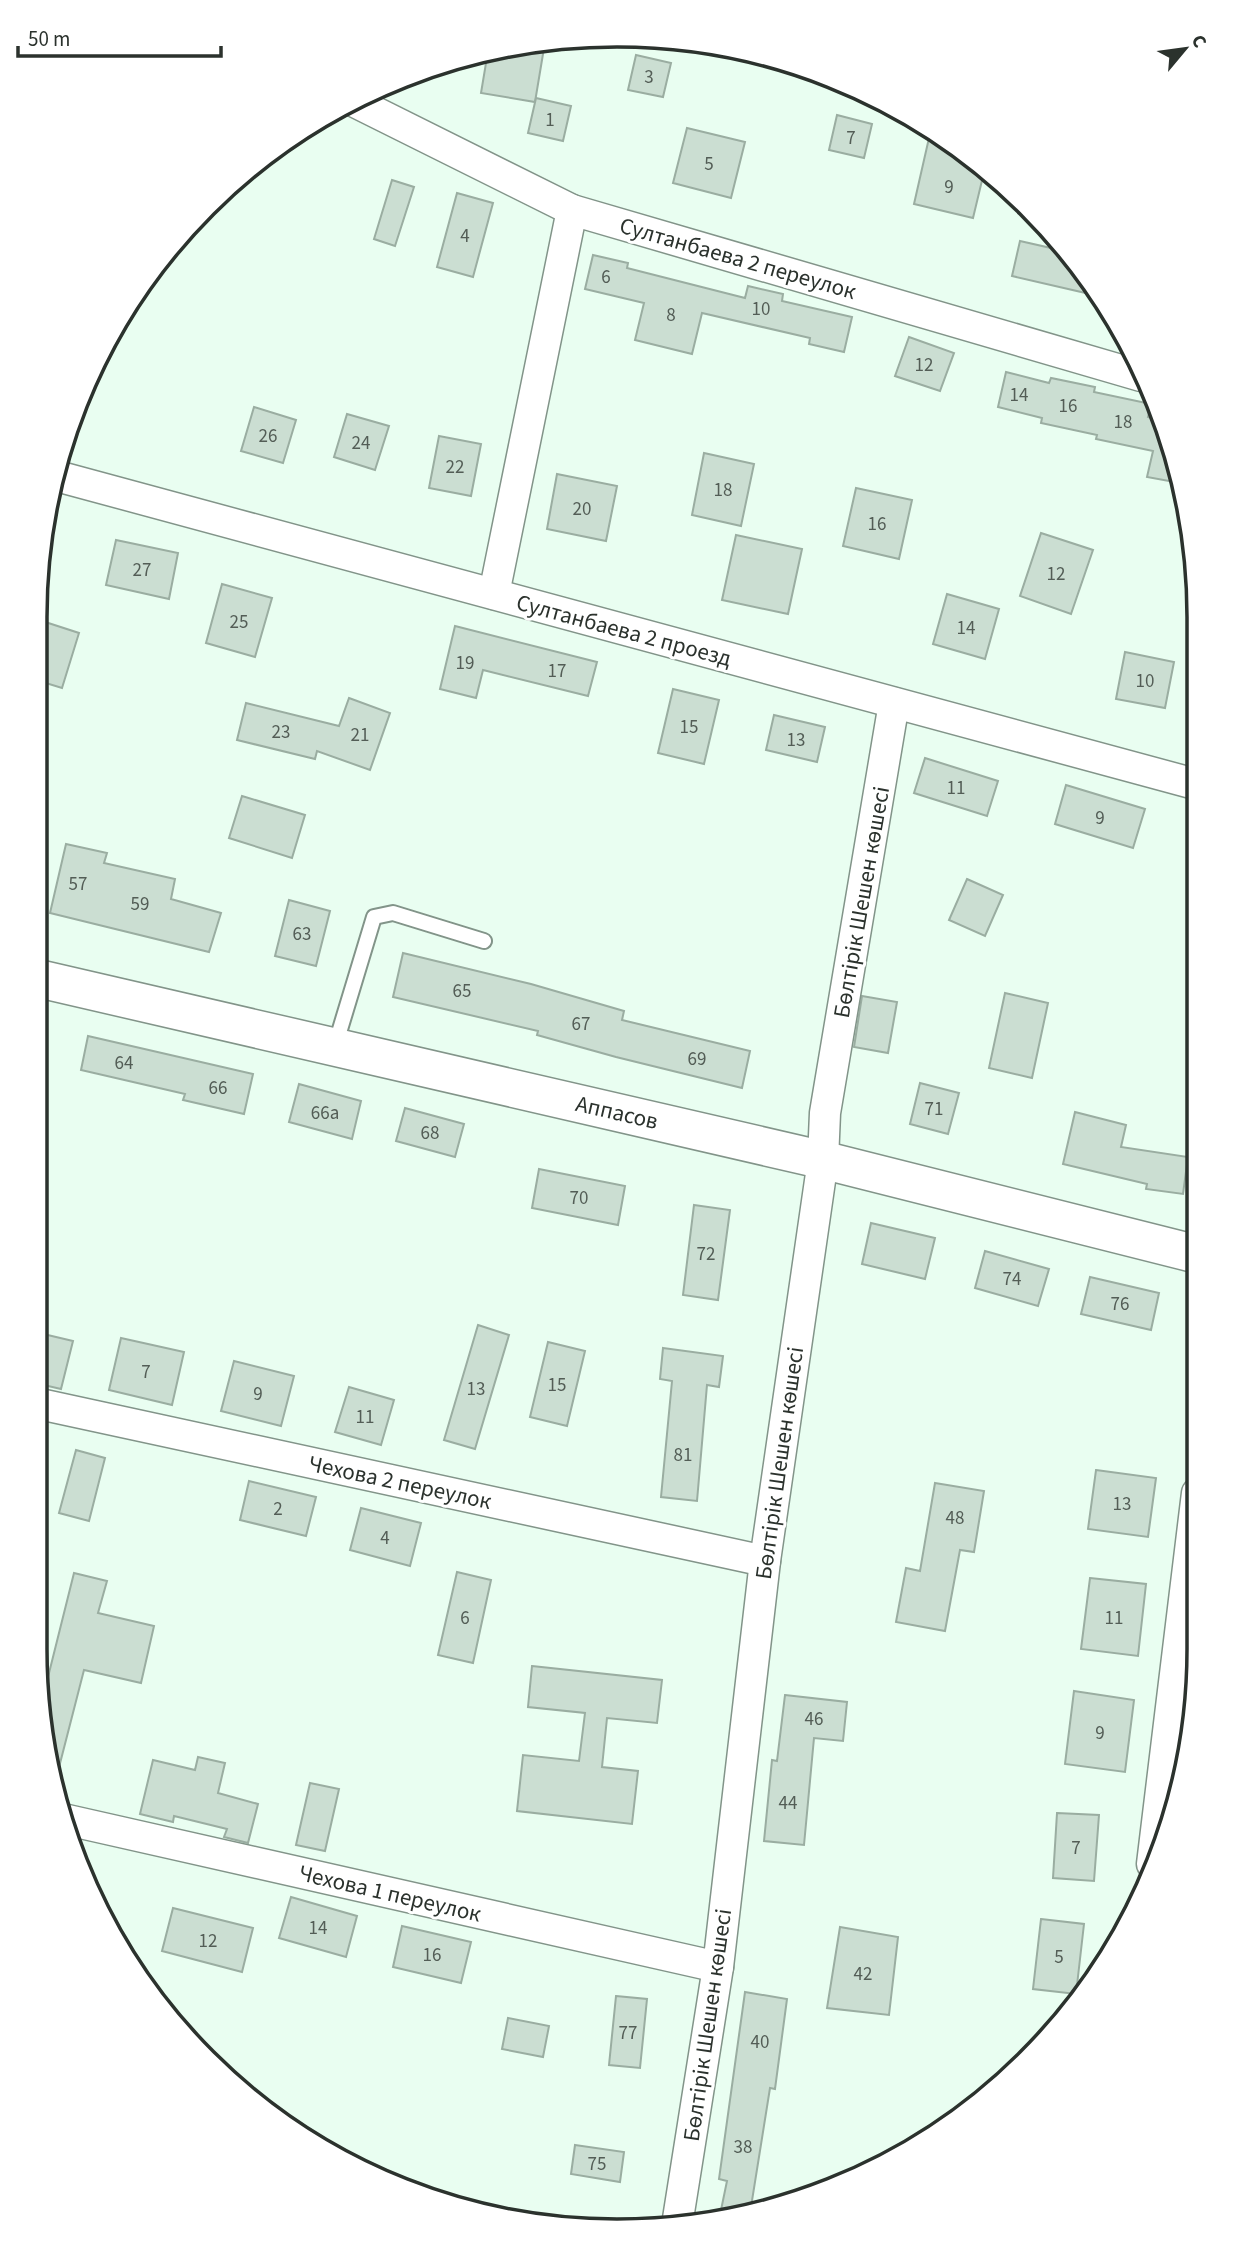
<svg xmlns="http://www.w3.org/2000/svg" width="1234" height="2266" viewBox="0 0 1234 2266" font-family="'Source Sans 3',sans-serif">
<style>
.building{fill:#cbded2;stroke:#9aada1;stroke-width:2}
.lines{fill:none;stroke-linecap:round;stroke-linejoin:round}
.service-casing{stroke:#829489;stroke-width:18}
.minor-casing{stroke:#829489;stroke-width:33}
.tertiary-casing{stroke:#829489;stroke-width:40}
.service{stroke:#fff;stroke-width:14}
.minor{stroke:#fff;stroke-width:30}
.tertiary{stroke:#fff;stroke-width:37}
.labels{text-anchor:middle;stroke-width:6;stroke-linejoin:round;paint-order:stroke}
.number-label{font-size:19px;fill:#535d56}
.street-label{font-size:23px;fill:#2b322d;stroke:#fff}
.rim{fill:none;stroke:#2b322d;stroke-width:3.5}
</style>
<rect width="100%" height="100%" fill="#e9fef1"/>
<g class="building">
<path d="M524,45L544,48L535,102L481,93L488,51Z"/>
<path d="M636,55L671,63L663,97L628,90Z"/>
<path d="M536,98L571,106L563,141L528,133Z"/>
<path d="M837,115L872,124L864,158L829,150Z"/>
<path d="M687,128L745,142L731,198L673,183Z"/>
<path d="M929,138L950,143L985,168L973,218L914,204Z"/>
<path d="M392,180L414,187L395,246L374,239Z"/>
<path d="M457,193L493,203L473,277L437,267Z"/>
<path d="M1020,241L1064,251L1103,297L1012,276Z"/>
<path d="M593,255L628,263L627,268L745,298L748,286L783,294L782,301L852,317L844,352L809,344L810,338L702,313L692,354L635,340L644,303L585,289Z"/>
<path d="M909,337L954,353L940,391L895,376Z"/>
<path d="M1006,372L1049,383L1051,378L1095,387L1094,392L1151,404L1148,417L1160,420L1161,415L1168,430L1180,483L1147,477L1153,451L1096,439L1097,435L1041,423L1042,418L998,407Z"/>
<path d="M254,407L296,420L283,463L241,451Z"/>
<path d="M347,414L389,426L375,470L334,457Z"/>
<path d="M439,436L481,444L471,496L429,488Z"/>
<path d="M704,453L754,464L741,526L692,515Z"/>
<path d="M557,474L617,486L606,541L547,529Z"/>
<path d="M856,488L912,500L899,559L843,546Z"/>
<path d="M1041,533L1093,550L1071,614L1020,596Z"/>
<path d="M736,535L802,549L788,614L722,600Z"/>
<path d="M116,540L178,553L169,599L106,585Z"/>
<path d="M222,584L272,598L255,657L206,643Z"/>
<path d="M947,594L999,609L985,659L933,644Z"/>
<path d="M36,619L79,633L62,688L36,680Z"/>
<path d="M455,626L597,662L588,696L483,670L476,698L440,689Z"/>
<path d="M1125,652L1174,662L1165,708L1116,699Z"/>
<path d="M673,689L719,700L704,764L658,753Z"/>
<path d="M349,698L390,713L370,770L317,751L315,759L237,740L246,703L339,726Z"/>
<path d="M774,715L825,727L817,762L766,750Z"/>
<path d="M925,758L998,781L987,816L914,793Z"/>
<path d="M1066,785L1145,809L1133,848L1055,824Z"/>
<path d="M242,796L305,815L292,858L229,838Z"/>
<path d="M66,844L107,853L104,863L175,879L171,899L221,913L209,952L50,913Z"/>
<path d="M967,879L1003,895L985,936L949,920Z"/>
<path d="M289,900L330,911L316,966L275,956Z"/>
<path d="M403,953L531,984L624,1011L622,1020L750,1051L742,1088L616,1057L537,1035L538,1031L393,997Z"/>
<path d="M1005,993L1048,1003L1032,1078L989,1068Z"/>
<path d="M862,996L897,1002L888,1053L854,1047Z"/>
<path d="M88,1036L253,1074L244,1114L183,1100L185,1094L81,1070Z"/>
<path d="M920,1083L959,1093L948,1134L910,1124Z"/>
<path d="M299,1084L361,1101L352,1139L289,1122Z"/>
<path d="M405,1108L464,1124L455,1157L396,1141Z"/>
<path d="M1075,1112L1126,1125L1121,1147L1188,1157L1183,1194L1146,1189L1147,1184L1063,1164Z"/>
<path d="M539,1169L625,1186L618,1225L532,1208Z"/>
<path d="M694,1205L730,1210L718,1300L683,1295Z"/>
<path d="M871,1223L935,1238L925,1279L862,1264Z"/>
<path d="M985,1251L1049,1269L1038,1306L975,1288Z"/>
<path d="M1090,1277L1159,1293L1151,1330L1081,1314Z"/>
<path d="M478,1325L509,1335L475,1449L444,1440Z"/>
<path d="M35,1332L73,1341L61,1389L35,1383Z"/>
<path d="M121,1338L184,1352L172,1405L109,1390Z"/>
<path d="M548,1342L585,1351L567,1426L530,1417Z"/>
<path d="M663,1348L723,1356L719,1387L707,1385L697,1501L661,1497L672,1381L660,1379Z"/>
<path d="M234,1361L294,1376L281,1426L221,1411Z"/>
<path d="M349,1387L394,1400L381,1445L335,1432Z"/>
<path d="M76,1450L105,1458L89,1521L59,1513Z"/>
<path d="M1096,1470L1156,1478L1148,1537L1088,1529Z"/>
<path d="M249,1481L316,1497L306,1536L240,1520Z"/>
<path d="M935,1483L984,1491L974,1552L960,1550L945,1631L896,1622L906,1568L920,1571Z"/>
<path d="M361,1508L421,1523L410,1566L350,1550Z"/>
<path d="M457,1572L491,1580L473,1663L438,1655Z"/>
<path d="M74,1573L107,1581L98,1613L154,1626L141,1683L84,1670L56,1779L43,1697Z"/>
<path d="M1090,1578L1146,1584L1138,1656L1081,1649Z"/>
<path d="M532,1666L662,1680L657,1723L607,1718L602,1767L638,1771L632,1824L517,1811L523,1755L579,1761L585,1713L528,1707Z"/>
<path d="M1074,1691L1134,1700L1125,1772L1065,1764Z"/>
<path d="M785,1695L847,1702L843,1741L814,1738L804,1845L764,1841L772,1760L777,1761Z"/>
<path d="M198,1757L225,1763L218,1793L258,1804L248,1843L224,1837L227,1829L174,1816L173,1822L140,1814L153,1760L195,1770Z"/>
<path d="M310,1783L339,1789L325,1851L296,1845Z"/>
<path d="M1057,1813L1099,1815L1094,1881L1053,1878Z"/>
<path d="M291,1897L357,1916L346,1957L279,1938Z"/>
<path d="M173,1908L253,1928L242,1972L162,1951Z"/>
<path d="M1041,1919L1084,1924L1076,1994L1033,1989Z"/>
<path d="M402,1926L471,1942L461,1983L393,1967Z"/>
<path d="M840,1927L898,1937L889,2015L827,2008Z"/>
<path d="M745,1992L787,1999L775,2089L770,2088L751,2207L720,2215L727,2181L719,2179Z"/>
<path d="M616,1996L647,1999L640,2068L609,2065Z"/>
<path d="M508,2018L549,2026L543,2057L502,2049Z"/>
<path d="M575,2145L624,2152L620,2182L571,2174Z"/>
</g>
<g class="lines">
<g class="service-casing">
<path id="service" d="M335,1046L374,917L393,913L484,941"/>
</g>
<g class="minor-casing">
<g id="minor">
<path d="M351,100L572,210L1141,376"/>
<path d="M53,475L1195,784"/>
<path d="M494,594L572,210"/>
<path d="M35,1403L765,1561"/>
<path d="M63,1819L718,1967"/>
<path d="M1152,1864L1197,1493"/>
<path d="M677,2225L718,1967L765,1561L823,1160L825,1113L894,703"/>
</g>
</g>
<g class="tertiary-casing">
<path id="tertiary" d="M36,978L823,1160L1196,1254"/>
</g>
<use href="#service" class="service"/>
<use href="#minor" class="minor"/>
<use href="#tertiary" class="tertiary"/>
</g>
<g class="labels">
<g class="number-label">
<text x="649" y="83">3</text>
<text x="550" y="126">1</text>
<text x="851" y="144">7</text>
<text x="709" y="170">5</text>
<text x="949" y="193">9</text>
<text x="465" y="242">4</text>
<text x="606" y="283">6</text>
<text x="761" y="315">10</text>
<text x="671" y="321">8</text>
<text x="924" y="371">12</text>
<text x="1019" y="401">14</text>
<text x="1068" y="412">16</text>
<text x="1123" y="428">18</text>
<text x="268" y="442">26</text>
<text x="361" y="449">24</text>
<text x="455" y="473">22</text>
<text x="723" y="496">18</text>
<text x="582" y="515">20</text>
<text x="877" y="530">16</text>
<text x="142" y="576">27</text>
<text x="1056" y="580">12</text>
<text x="239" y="628">25</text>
<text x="966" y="634">14</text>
<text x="465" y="669">19</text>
<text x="557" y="677">17</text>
<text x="1145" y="687">10</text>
<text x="689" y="733">15</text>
<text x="281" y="738">23</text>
<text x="360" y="741">21</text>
<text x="796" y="746">13</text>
<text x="956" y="794">11</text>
<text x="1100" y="824">9</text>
<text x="78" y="890">57</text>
<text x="140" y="910">59</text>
<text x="302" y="940">63</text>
<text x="462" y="997">65</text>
<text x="581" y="1030">67</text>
<text x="697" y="1065">69</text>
<text x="124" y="1069">64</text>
<text x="218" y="1094">66</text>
<text x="934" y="1115">71</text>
<text x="325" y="1119">66а</text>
<text x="430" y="1139">68</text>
<text x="579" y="1204">70</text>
<text x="706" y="1260">72</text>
<text x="1012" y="1285">74</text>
<text x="1120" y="1310">76</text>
<text x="146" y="1378">7</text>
<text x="557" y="1391">15</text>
<text x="476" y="1395">13</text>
<text x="258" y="1400">9</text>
<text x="365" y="1423">11</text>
<text x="683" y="1461">81</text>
<text x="1122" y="1510">13</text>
<text x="278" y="1515">2</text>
<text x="955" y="1524">48</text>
<text x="385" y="1544">4</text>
<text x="465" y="1624">6</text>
<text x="1114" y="1624">11</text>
<text x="814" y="1725">46</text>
<text x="1100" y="1739">9</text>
<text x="788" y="1809">44</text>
<text x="1076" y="1854">7</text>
<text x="318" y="1934">14</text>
<text x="208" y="1947">12</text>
<text x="432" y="1961">16</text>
<text x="1059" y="1963">5</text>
<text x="863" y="1980">42</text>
<text x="628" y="2039">77</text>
<text x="760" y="2048">40</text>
<text x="743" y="2153">38</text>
<text x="597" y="2170">75</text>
</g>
<g class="street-label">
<text transform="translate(738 258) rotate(16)" y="8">Султанбаева 2 переулок</text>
<text transform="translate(624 630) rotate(15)" y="8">Султанбаева 2 проезд</text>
<text transform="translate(861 902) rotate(-80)" y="8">Бөлтірік Шешен көшесі</text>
<text transform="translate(617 1112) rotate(13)" y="8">Аппасов</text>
<text transform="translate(779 1463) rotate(-82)" y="8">Бөлтірік Шешен көшесі</text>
<text transform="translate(400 1482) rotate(12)" y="8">Чехова 2 переулок</text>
<text transform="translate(390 1893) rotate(13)" y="8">Чехова 1 переулок</text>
<text transform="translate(707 2025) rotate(-82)" y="8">Бөлтірік Шешен көшесі</text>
</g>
</g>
<path d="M0 0H1234V2266H0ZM617 47H617A570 570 0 0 1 1187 617V1649A570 570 0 0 1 617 2219H617A570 570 0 0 1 47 1649V617A570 570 0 0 1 617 47Z" fill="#fff" fill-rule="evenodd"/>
<path class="rim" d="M617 47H617A570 570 0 0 1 1187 617V1649A570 570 0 0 1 617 2219H617A570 570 0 0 1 47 1649V617A570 570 0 0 1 617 47Z"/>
<g transform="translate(1185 49) rotate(61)" stroke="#ffffff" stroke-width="5" paint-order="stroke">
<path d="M0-5L12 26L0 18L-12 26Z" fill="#2b322d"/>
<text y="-10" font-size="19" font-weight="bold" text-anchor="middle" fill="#2b322d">С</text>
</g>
<path d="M18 46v10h203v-10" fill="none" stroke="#2b322d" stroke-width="3.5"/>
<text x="28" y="46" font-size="21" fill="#2b322d" stroke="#ffffff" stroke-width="5" paint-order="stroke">50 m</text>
</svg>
